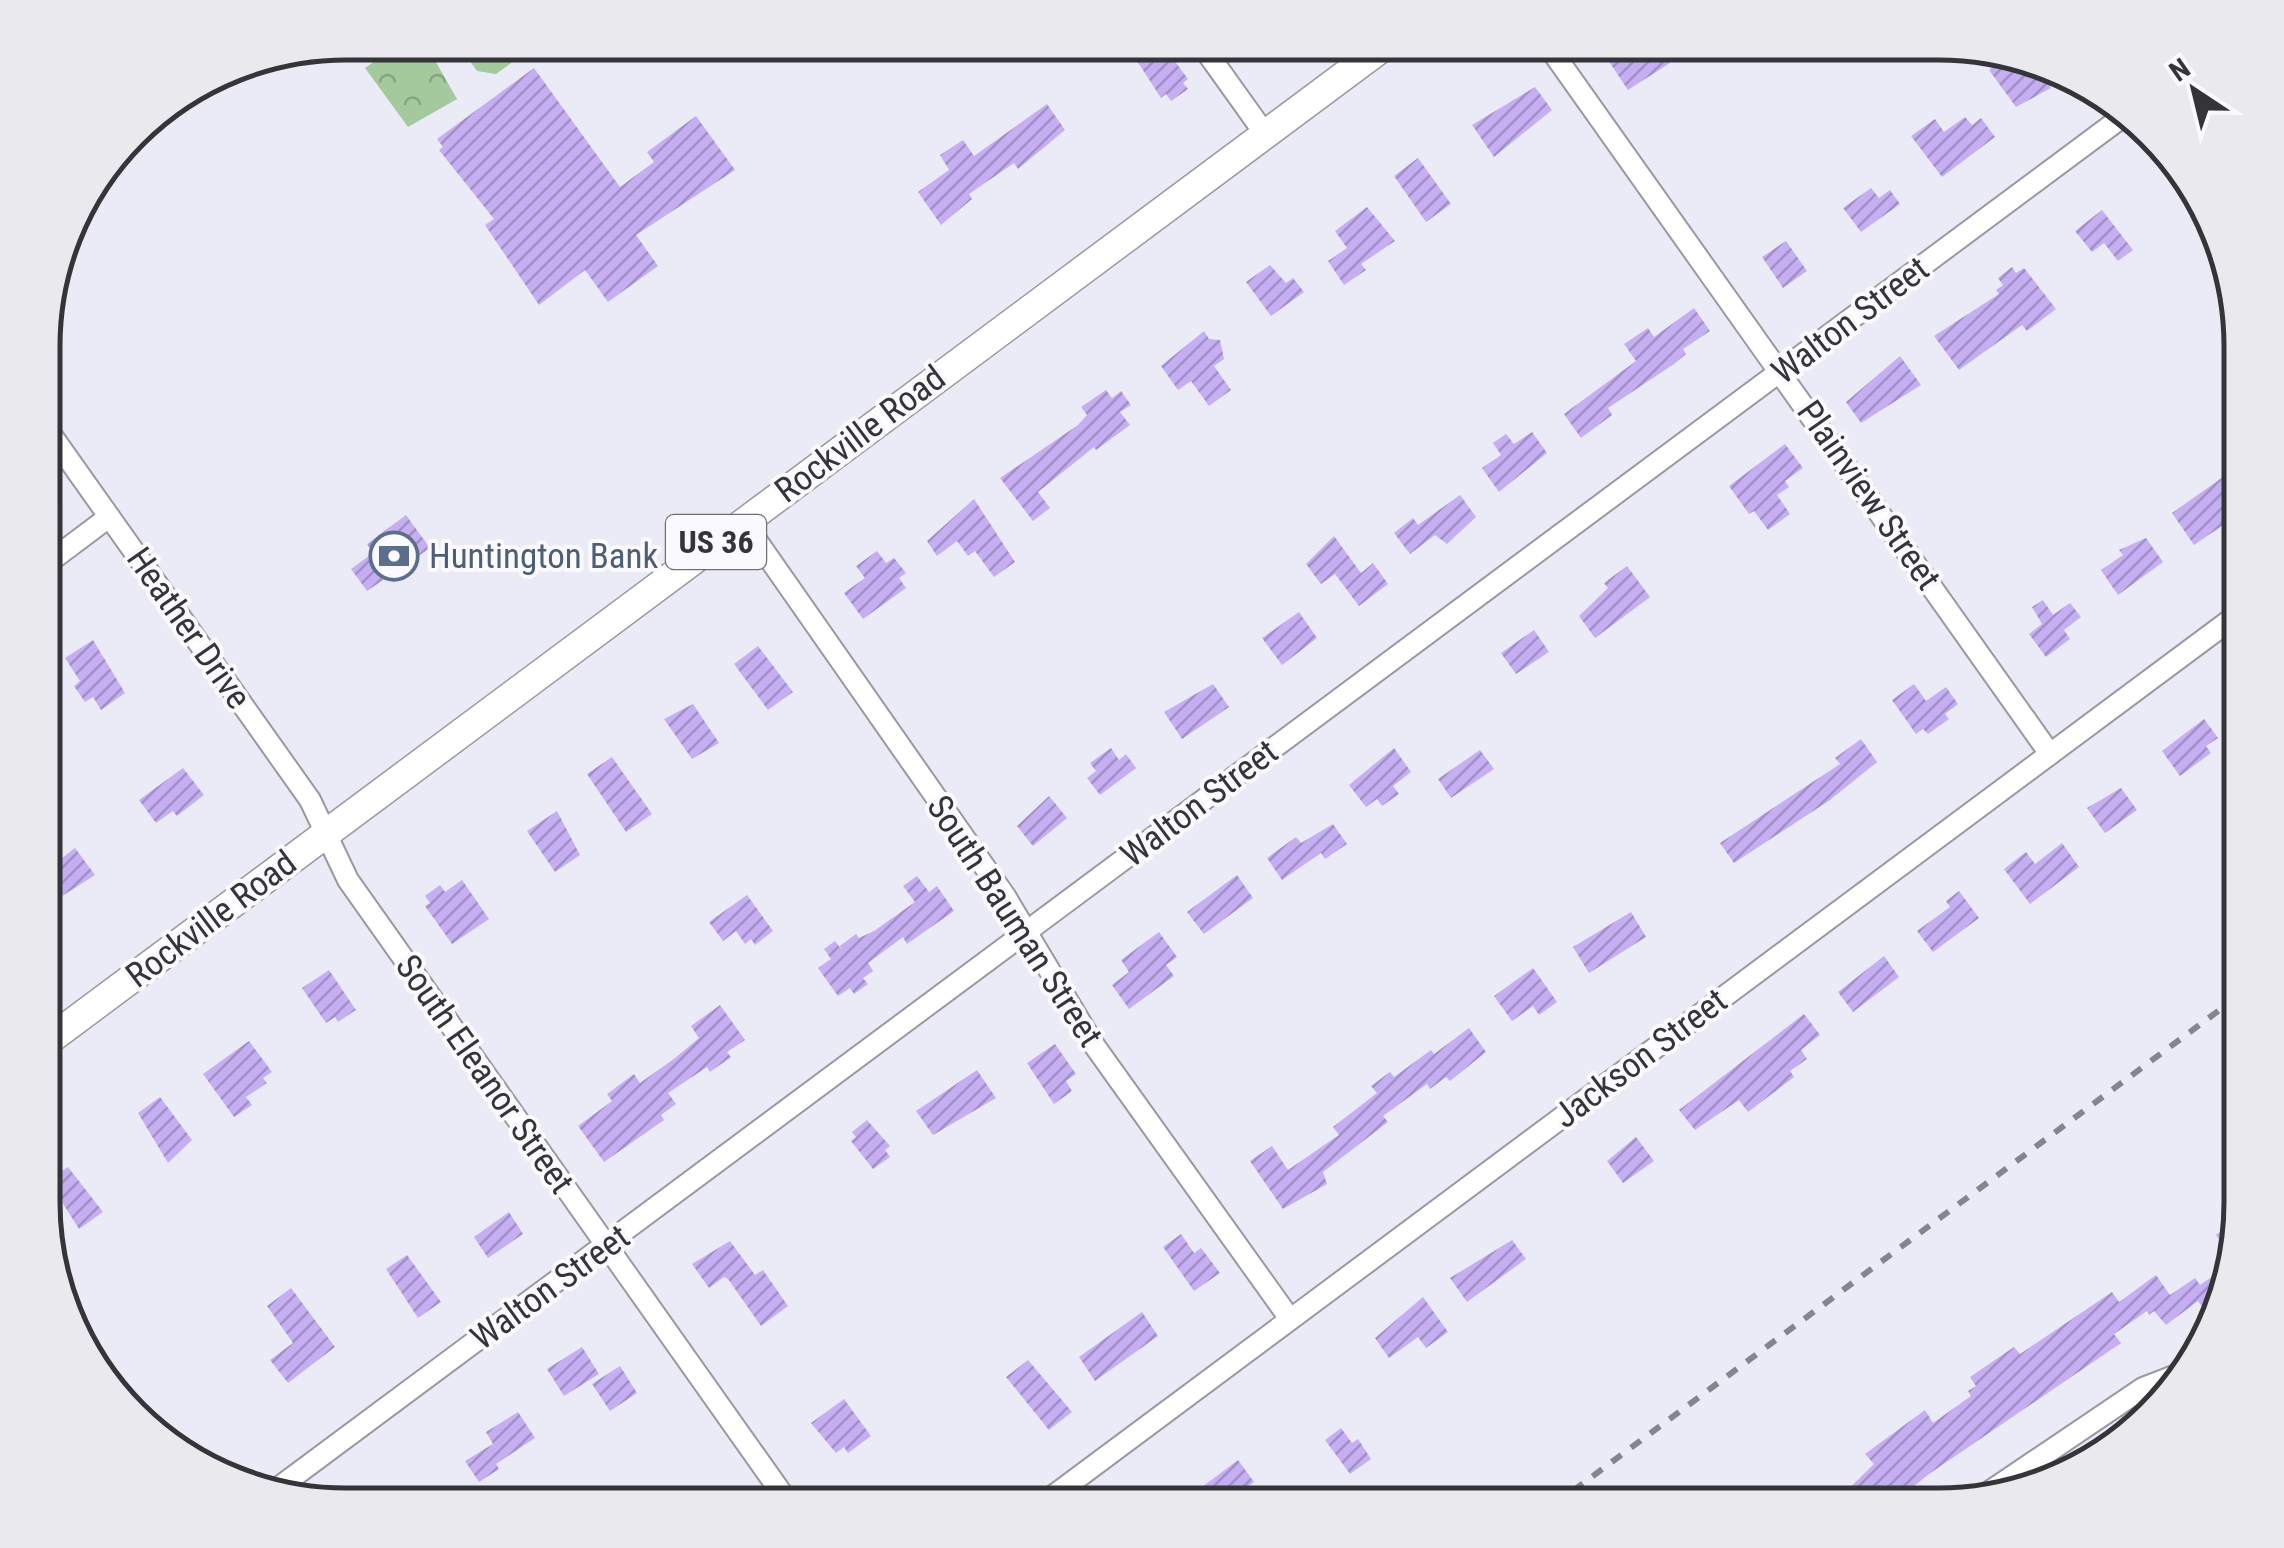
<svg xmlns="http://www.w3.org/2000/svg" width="2284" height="1548" viewBox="0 0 2284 1548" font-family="'Roboto Condensed',sans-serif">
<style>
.park{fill:url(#park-crowns)}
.pitch{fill:#a3c99d}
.building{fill:url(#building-hatch)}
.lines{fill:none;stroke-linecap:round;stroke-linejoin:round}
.minor-casing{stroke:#9999a4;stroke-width:24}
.major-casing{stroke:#9999a4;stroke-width:31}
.minor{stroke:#fff;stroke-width:20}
.major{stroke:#fff;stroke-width:28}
.rail{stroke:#85858d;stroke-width:6;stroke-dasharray:12 12;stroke-linecap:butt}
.labels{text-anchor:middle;stroke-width:8;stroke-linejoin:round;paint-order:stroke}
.shield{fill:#f9f9fe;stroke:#6f6f74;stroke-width:2.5}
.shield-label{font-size:32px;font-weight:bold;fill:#343439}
.street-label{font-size:35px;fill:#343439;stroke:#f9f9fe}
.service-label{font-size:35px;fill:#4e5e75;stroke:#f9f9fe;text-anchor:start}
.rim{fill:none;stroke:#343439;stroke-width:5}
</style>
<defs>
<pattern id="park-crowns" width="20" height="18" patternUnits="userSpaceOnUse" patternTransform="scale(2.5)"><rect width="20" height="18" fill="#a3c99d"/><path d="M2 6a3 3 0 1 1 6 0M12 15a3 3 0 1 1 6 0" fill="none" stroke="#86a481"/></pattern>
<pattern id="building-hatch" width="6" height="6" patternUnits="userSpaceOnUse" patternTransform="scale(2.5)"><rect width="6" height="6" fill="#c5aff2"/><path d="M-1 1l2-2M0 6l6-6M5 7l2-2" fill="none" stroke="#a18fc5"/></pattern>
</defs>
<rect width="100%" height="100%" fill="#ebebf7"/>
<path class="park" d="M400,43H425L457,99L408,127L365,68Z"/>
<path class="pitch" d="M457,43H539L496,74L477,71Z"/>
<g class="building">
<path d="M1624,43H1688L1667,59L1670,63L1628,90L1606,57Z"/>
<path d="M1150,52L1156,60L1168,52L1188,79L1183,83L1188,89L1171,101L1166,94L1161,98L1137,61Z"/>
<path d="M2012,54L2029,57L2051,88L2016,107L1989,70Z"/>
<path d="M534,68L620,187L654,162L647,152L696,116L735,170L636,235L658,266L608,302L585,270L539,305L485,225L494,219L439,150L443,147L437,139Z"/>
<path d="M1535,87L1552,110L1494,157L1472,125Z"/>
<path d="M1047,104L1065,130L1018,169L1014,163L969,194L972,199L941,225L918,192L949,170L940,155L963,140L974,156Z"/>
<path d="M1965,117L1972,125L1981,118L1995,137L1942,177L1911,136L1935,119L1944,132Z"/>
<path d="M1418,158L1451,204L1426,222L1394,176Z"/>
<path d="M1871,188L1879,198L1890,190L1900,204L1861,232L1843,208Z"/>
<path d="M1367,207L1395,241L1361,264L1366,270L1344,285L1328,261L1347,248L1335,231Z"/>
<path d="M2102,210L2133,250L2118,261L2104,243L2092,252L2075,231Z"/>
<path d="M1786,241L1807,271L1783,288L1762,257Z"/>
<path d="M1270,265L1286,283L1293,278L1304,292L1271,316L1246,282Z"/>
<path d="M2012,267L2016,273L2024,268L2056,309L2027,331L2022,325L1959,370L1934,336L1999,294L1996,290L2003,285L1998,278Z"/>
<path d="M1694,308L1710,331L1683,349L1686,354L1674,364L1608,408L1612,415L1581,438L1564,414L1636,361L1624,344L1648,328L1654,337Z"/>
<path d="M1204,331L1209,339L1220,340L1224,359L1214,366L1231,390L1209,406L1191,381L1178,390L1161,366Z"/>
<path d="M1900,356L1921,385L1861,423L1846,402Z"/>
<path d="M1106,390L1112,398L1121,391L1131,405L1120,412L1130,425L1096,450L1094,447L1038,492L1050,508L1033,521L1000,478L1078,425L1087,415L1081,407Z"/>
<path d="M1532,432L1547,453L1499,492L1482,468L1501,455L1493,443L1506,434L1514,444Z"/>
<path d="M1785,444L1803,468L1785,481L1789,487L1777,495L1790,514L1768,530L1754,511L1749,514L1729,486Z"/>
<path d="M2223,477L2241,503V513L2194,545L2172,513Z"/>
<path d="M1460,495L1476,517L1447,544L1435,535L1410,554L1394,533L1413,518L1418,525Z"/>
<path d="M974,499L1015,562L994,577L975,551L968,556L957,541L937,556L927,541Z"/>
<path d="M406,515L430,548L367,591L351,569L373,553L367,544Z"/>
<path d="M1334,536L1361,573L1373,563L1388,584L1359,606L1335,574L1321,584L1306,564Z"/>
<path d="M2146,538L2163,562L2118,595L2101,570L2123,555L2119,550Z"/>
<path d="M877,551L886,563L894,558L906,573L899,578L906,588L863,619L844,593L865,578L856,566Z"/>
<path d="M1627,566L1650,597L1595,638L1579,616L1608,588L1604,583Z"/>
<path d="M2043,600L2053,615L2070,603L2081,617L2064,630L2070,639L2046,657L2029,634L2042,624L2032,607Z"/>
<path d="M1299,612L1317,638L1282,665L1262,638Z"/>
<path d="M1534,630L1549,652L1516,674L1501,653Z"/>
<path d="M93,640L125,693L101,710L93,697L85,702L74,686L80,681L65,658Z"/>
<path d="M758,646L793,692L768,710L734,664Z"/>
<path d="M1213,684L1229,707L1182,739L1164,712Z"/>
<path d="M1914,684L1926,701L1946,687L1958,704L1945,714L1949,719L1928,734L1923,729L1916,734L1892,700Z"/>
<path d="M693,704L719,743L692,759L664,719Z"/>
<path d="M2204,719L2218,738L2206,746L2211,753L2180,776L2162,751Z"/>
<path d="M1861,739L1877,762L1830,800L1734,863L1720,843L1840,764L1835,758Z"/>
<path d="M1111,748L1119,760L1126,754L1136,768L1100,795L1087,778L1096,771L1090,763Z"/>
<path d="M1394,748L1411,772L1393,786L1399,794L1382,806L1377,799L1366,807L1349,785Z"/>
<path d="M1480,750L1494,769L1451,798L1438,779Z"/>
<path d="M612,757L652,814L626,832L587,774Z"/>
<path d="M183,768L204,795L177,816L173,811L156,823L139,800Z"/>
<path d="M2121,788L2137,810L2105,833L2087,808Z"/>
<path d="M1049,796L1067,818L1033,846L1017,826Z"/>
<path d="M557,811L580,855L555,872L527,831Z"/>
<path d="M1333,824L1347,844L1325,859L1321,853L1282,880L1267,858L1296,837L1301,843Z"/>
<path d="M2062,843L2079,867L2030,904L2004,869L2026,852L2035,864Z"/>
<path d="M75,848L95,875L45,907V871Z"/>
<path d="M1237,875L1253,898L1204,934L1187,912Z"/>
<path d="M917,876L929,892L937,886L954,911L907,944L903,937L868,963L873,971L863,978L868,984L854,994L850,988L838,996L818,968L831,959L824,949L835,941L842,950L840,946L856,934L859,938L874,931L915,902L903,886Z"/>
<path d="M462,880L489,919L452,944L425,906L430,903L425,896L440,885L445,892Z"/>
<path d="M1959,891L1979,918L1933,952L1917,931L1950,907L1946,901Z"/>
<path d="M747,895L773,931L755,945L751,939L745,944L736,931L723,941L709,922Z"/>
<path d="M1631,912L1646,937L1589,973L1573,947Z"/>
<path d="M1159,932L1177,957L1166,965L1174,976L1129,1009L1112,985L1129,972L1121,960Z"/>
<path d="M1884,956L1899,977L1853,1012L1838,992Z"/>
<path d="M1533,968L1557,1002L1539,1015L1533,1006L1512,1021L1494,996Z"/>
<path d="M329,970L356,1010L338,1022L335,1017L326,1023L302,988Z"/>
<path d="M720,1005L745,1040L727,1052L731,1057L710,1072L707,1067L668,1093L676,1104L661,1115L664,1120L604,1162L578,1126L612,1101L607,1094L634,1074L640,1083L675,1058L699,1038L691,1026Z"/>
<path d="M1804,1014L1820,1035L1801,1050L1807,1059L1790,1071L1794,1077L1748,1112L1739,1100L1695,1130L1679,1110Z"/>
<path d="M1469,1028L1486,1052L1450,1081L1446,1077L1430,1089L1427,1084L1383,1116L1388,1122L1323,1172L1327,1184L1283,1209L1250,1161L1272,1146L1288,1170L1339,1135L1333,1127L1377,1093L1371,1086L1390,1072L1394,1077L1431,1050L1434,1054Z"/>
<path d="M249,1041L272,1072L263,1078L267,1083L246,1097L252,1105L234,1117L203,1074Z"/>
<path d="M1055,1044L1076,1074L1066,1081L1072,1091L1054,1104L1027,1063Z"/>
<path d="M977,1070L996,1098L933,1135L916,1111Z"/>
<path d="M160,1097L192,1140L168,1163L138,1113Z"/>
<path d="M867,1120L890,1146L885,1150L890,1157L873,1169L851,1141L856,1137L852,1132Z"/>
<path d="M1636,1137L1654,1161L1623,1183L1607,1161Z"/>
<path d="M68,1167L103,1212L79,1229L48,1180Z"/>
<path d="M509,1212L523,1234L488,1258L474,1237Z"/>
<path d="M2241,1217V1222L2233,1259L2216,1235Z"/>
<path d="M1181,1234L1194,1253L1201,1248L1220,1273L1194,1291L1163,1247Z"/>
<path d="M1512,1240L1526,1259L1467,1302L1450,1278Z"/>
<path d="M730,1241L755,1275L763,1270L788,1306L761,1326L728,1279L724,1277L709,1288L692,1264Z"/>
<path d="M407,1255L441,1302L418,1318L386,1269Z"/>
<path d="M2233,1262L2225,1300L2213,1323L2198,1301L2166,1325L2154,1311L2149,1315L2147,1311L2114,1334L2121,1343L1929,1474L1891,1505H1832L1874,1464L1865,1454L1925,1410L1933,1423L1971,1396L1968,1391L1976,1386L1970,1377L2014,1347L2020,1354L2112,1292L2119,1302L2156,1275L2170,1295L2195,1278L2200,1285Z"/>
<path d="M291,1288L335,1347L288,1383L270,1360L293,1343L267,1306Z"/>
<path d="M1423,1297L1448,1332L1426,1348L1418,1337L1389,1358L1375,1338Z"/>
<path d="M1142,1312L1158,1336L1095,1381L1079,1357Z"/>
<path d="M582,1347L599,1374L564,1396L547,1369Z"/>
<path d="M1028,1360L1072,1412L1049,1430L1006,1377Z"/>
<path d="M620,1366L637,1393L610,1411L592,1384Z"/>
<path d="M844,1399L871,1436L848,1453L844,1447L836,1453L811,1423Z"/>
<path d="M518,1412L535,1438L496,1464L499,1469L479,1482L465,1461L493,1444L486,1432Z"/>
<path d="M1341,1428L1352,1443L1358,1439L1371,1459L1350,1474L1325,1440Z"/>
<path d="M1238,1460L1254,1482L1223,1505H1204L1194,1493Z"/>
</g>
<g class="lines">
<g class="minor-casing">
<g id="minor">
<path d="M1200,43L1265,134"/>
<path d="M1546,43L2050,754"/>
<path d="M45,426L310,800L348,880L790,1505"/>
<path d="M743,521L1005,896L1094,1045L1290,1319"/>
<path d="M45,565L109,517"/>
<path d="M270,1494L2129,112"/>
<path d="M1986,1494L2143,1388L2187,1371"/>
<path d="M1041,1505L2241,612"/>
</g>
</g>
<g class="major-casing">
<path id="major" d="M45,1043L1388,43"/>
</g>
<use href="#minor" class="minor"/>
<use href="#major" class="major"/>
<path class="rail" d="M1554,1505L2241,994"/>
</g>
<defs>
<g id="bank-ring" transform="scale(2.5)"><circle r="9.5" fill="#f9f9fe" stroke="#5c6f8a" stroke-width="1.5"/><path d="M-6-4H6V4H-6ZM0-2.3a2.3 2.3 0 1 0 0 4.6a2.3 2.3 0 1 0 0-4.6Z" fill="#5c6f8a"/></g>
</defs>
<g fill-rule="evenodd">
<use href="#bank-ring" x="394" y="556"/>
</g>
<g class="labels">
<rect class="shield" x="666" y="515" width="100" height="54" rx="8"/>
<g class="shield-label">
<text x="716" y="553">US 36</text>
</g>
<g class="street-label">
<text transform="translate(1850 320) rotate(-37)" y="12">Walton Street</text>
<text transform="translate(860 434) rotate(-37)" y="12">Rockville Road</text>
<text transform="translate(1869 495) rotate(55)" y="12">Plainview Street</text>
<text transform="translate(189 628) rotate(55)" y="12">Heather Drive</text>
<text transform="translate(1199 803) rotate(-37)" y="12">Walton Street</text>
<text transform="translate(211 919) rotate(-37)" y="12">Rockville Road</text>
<text transform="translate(1015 921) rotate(57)" y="12">South Bauman Street</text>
<text transform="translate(1640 1058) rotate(-37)" y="12">Jackson Street</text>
<text transform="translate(485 1074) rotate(55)" y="12">South Eleanor Street</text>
<text transform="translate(550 1287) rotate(-36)" y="12">Walton Street</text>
</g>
<g class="service-label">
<text x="429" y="568">Huntington Bank</text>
</g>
</g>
<path d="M0 0H2284V1548H0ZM346 60H1938A286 286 0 0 1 2224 346V1202A286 286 0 0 1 1938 1488H346A286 286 0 0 1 60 1202V346A286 286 0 0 1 346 60Z" fill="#e9e9ee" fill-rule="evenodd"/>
<path class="rim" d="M346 60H1938A286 286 0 0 1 2224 346V1202A286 286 0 0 1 1938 1488H346A286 286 0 0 1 60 1202V346A286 286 0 0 1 346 60Z"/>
<g transform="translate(2194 90) rotate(325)" stroke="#f9f9fe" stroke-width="8" paint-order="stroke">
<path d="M0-8L18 38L0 25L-18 38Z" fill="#343439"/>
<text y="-15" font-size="28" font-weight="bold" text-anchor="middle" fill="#343439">N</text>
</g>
</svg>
